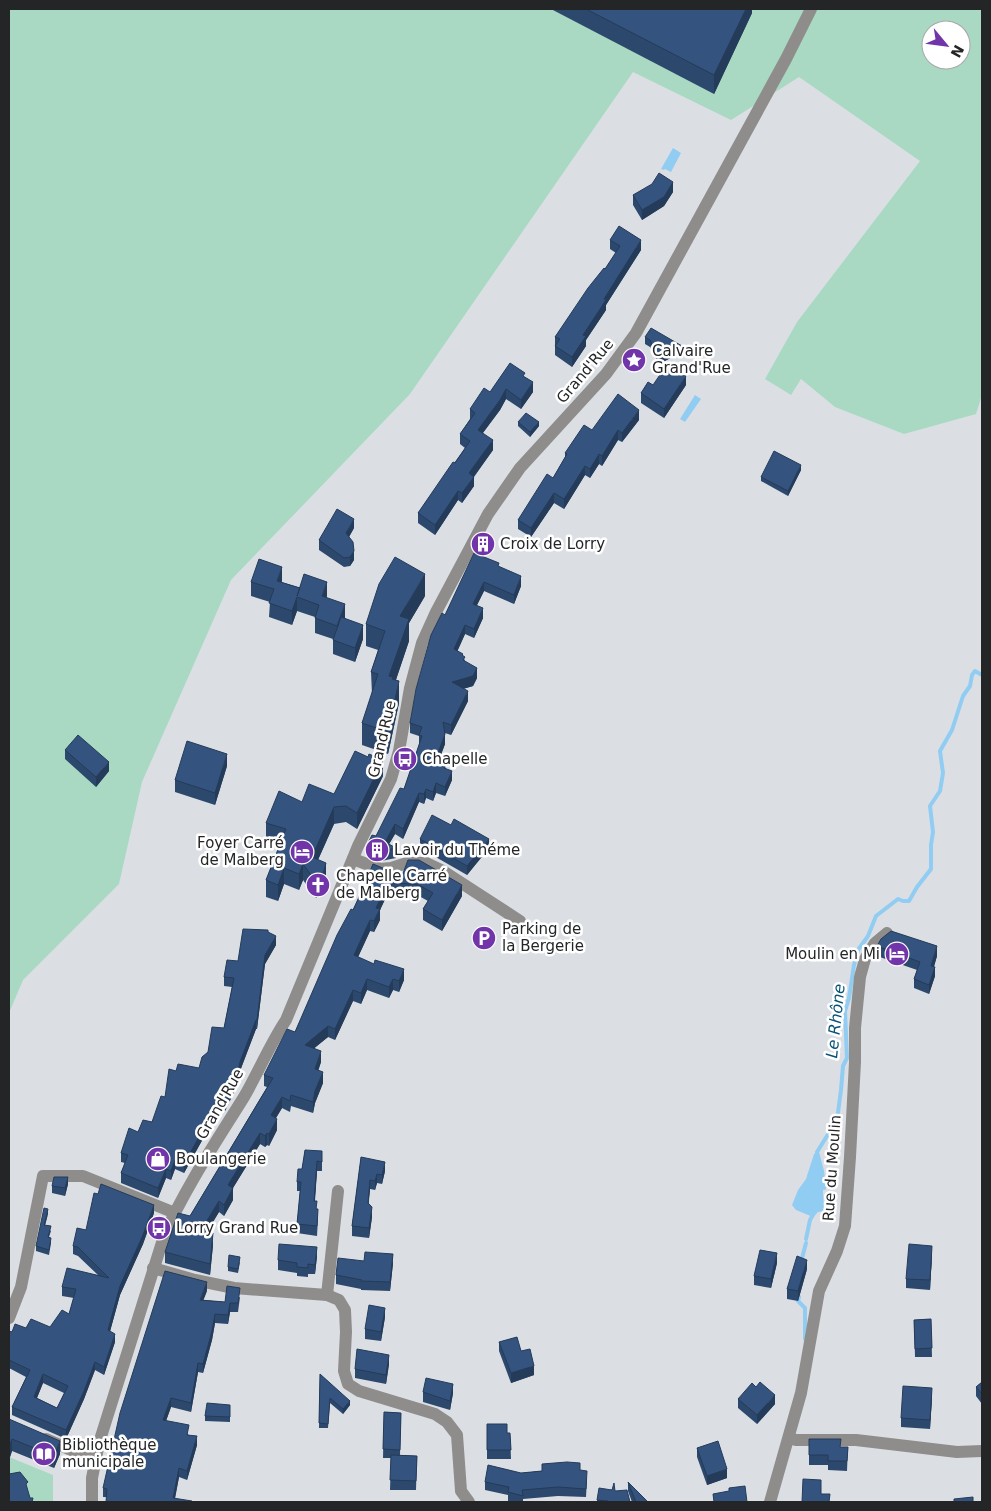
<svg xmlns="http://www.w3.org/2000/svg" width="991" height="1511" viewBox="0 0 991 1511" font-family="'DejaVu Sans',sans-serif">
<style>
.green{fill:#a9d9c2;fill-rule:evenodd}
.water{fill:#91ccf2}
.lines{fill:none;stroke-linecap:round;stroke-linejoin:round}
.stream{stroke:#91ccf2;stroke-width:4}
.minor{stroke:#8f8d8b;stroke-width:12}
.wall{fill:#2d486d;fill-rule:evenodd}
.shaded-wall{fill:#243b59}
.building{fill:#34547f;stroke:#243b59;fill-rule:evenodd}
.labels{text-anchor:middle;stroke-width:5;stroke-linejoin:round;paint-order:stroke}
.poi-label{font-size:15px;fill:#232527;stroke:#fff;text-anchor:start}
.street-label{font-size:15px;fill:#232527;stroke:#fff}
.water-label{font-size:16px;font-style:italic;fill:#075276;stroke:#fff}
</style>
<rect width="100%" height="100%" fill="#dbdfe4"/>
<g class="green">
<path d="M9,9H982V395L976,414L904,434L835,407L801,379L791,395L765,379L797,322L920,161L799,77L731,120L633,72L410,394L231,580L142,782L119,884L23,980L9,1013ZM931,30H961V60H931Z"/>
<path d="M9,1457L53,1475V1502H9Z"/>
</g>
<g class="water">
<path d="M673,148L681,153L671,172L665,169L664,170L661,169Z"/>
<path d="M695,395L701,399L685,422L680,419Z"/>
<path d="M817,1152L822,1171L824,1211L818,1212L813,1217L796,1210L792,1205L798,1190L806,1179L814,1154Z"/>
</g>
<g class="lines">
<g class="stream">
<path d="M824,1188L822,1171L817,1152L837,1120L841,1090L843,1066L847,1058L845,1011L849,998L854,965L858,950L868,936L876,916L898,899L903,901H909L917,887L931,869V845L933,832L930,806L940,791L943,773L940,751L952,730L963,696L970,686L972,675L975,671L982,675"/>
<path d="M806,1239L810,1220L814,1213"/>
<path d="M801,1262L806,1243"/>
<path d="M799,1297L798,1301L805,1308V1339"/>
</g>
<g class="minor">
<path d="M353,859L380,869L391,868L407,863H426L443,871L520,921"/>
<path d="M153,1268L195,1280L234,1288L327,1295L339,1300L345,1310L346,1332L344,1371L348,1384L359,1391L435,1414L447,1422L457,1435L461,1491L469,1502"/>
<path d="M327,1295L338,1191"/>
<path d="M9,1318L21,1287L43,1176H83L175,1213"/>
<path d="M789,1438L796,1440H856L957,1452L982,1451"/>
<path d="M46,1439L78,1453L95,1458"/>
<path d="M92,1502V1478L99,1443L164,1236C185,1188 216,1142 244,1097C259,1071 270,1044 286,1020L358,846L391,779L399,751L410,688L422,643L436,612L488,514L520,468L606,374L636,333L786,59L811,9"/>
<path d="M770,1502L801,1393L819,1291L837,1251L845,1226L850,1157L855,1062V1028L860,977L865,959L875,943L887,933"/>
</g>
</g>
<g class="wall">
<path d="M551,9H752V13L714,94Z"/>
<path d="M673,192L664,206L642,220L633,205V195Z"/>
<path d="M610,240L641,250L606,305V310L586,340V346L572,367L555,355V337L605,269L616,253L610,249Z"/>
<path d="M645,337L682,352L659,364L650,347L645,344Z"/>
<path d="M525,377L533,392L521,409L506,399L500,410L483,433L493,450L474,477V486L462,503L458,500L435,535L418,523V513L465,448L460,444V434L470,419V409L490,392Z"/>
<path d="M653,385H686L664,418L641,403V393Z"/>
<path d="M639,420L622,442L618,440L602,466L599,464L590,478L585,475L564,509L554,503L531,537L518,529V520L553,478L565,457V453L592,430Z"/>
<path d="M518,422L539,426L530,437L518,426Z"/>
<path d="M801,470L788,496L761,481V477Z"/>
<path d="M354,528L349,537L354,560L350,566L344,567L319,550V540Z"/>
<path d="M499,567L521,586L514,604L484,591L477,605L483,618L474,638L465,634L457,651L463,656L465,661L477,678L473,686L463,689L468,701L451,735L445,733V744L440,757L452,780L445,796L436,793L433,801L426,798L424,804L419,802L403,839L395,834L389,844L396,848V858L381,861L367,855V845L376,836L404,789L419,745V736L410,733V723L445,615Z"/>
<path d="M282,581L281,582L327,596L326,597L363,639L355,662L333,654V639L315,633V617L297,611L292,625L269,617L270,602L251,596V582Z"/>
<path d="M425,596L409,623V641L396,680L399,703L388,754L362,745V723L372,694L371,672L378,650L366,646V624Z"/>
<path d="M65,750L109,771L96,787L65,759Z"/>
<path d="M227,766L215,805L175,792V780Z"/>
<path d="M383,776L357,829L346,822L334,824L318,860L326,880L323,891L316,898L303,880L299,890L284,884L278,901L266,897V880L281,843L266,839V823L302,802L334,794Z"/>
<path d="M420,839L489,848L467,875L420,848Z"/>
<path d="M373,864L402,876L462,896L442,931L423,920V909L428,901L419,896L388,893L380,910V920L374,932L370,931L358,957L404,980L399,992L393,990L389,998L367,990L361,1004L353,1001L335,1040L328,1037L314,1048L321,1062L318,1070L323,1083L315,1103L313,1113L291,1106L290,1112L282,1108L276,1118L277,1130L269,1146L267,1145L265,1147L260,1144L233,1188V1200L224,1216L219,1212L207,1232L213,1245L210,1275L165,1263V1252L190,1216L267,1087L264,1086V1075L295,1032L359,897Z"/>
<path d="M268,932L276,945L265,964L257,1029H256L240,1071L237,1086L225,1111L220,1108L184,1173L175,1169L171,1180L166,1178L158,1198L121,1183V1173L125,1163L121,1162V1153L138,1132L152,1122L165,1097L176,1071L199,1068L208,1052L224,1028L232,987L224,986V977L238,961Z"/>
<path d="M877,946L937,956L934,967L935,976L929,994L914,988V979L917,970L877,956Z"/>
<path d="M305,1150L322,1161V1171H317L315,1201L318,1218L317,1236L297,1233V1224L300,1191H297V1182L302,1169Z"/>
<path d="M361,1157L385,1171L382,1184L377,1183L375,1190L370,1189L368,1204L372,1217L369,1238L352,1236V1226Z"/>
<path d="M68,1184L65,1196L52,1193V1186Z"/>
<path d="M154,1213L143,1244L120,1295L110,1331L115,1342L104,1375L95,1370L84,1399L66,1439L12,1415V1407L26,1377L9,1368V1331L12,1332L26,1328L50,1327L69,1314L74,1298L62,1296V1287L98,1275L78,1256L73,1254V1246L86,1230ZM43,1383L64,1393L57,1408L37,1398Z"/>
<path d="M48,1214L45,1225L51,1231L49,1237L51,1243L49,1255L36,1251V1246Z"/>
<path d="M932,1255L930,1290L906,1288V1279Z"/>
<path d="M317,1256L315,1274H308V1277L297,1276V1273L278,1270V1260Z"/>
<path d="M364,1261L393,1263L390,1291L361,1290V1289L336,1284V1275Z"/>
<path d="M240,1262L238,1273L228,1271V1267Z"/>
<path d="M777,1263L771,1288L754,1285V1276Z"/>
<path d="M807,1269L798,1301L787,1299V1289Z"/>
<path d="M207,1291L203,1300L225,1302L240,1297L238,1312H230L228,1324L215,1323L212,1340L203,1373L198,1372L191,1412L171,1407L166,1421L189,1435L197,1445L187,1480L179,1477L175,1499L103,1497V1488Z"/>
<path d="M385,1317L381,1341L365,1339V1329Z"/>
<path d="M931,1319L932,1357H915L914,1320Z"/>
<path d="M499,1342L521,1351L534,1375L511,1383L499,1351Z"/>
<path d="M389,1364L386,1384L355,1378V1369Z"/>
<path d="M320,1374L350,1405L343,1414L330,1403L328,1428H319Z"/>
<path d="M982,1382V1404L976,1396V1387Z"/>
<path d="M423,1392L453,1393L450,1410L423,1402Z"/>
<path d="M932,1397L930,1429L901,1427V1418Z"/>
<path d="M738,1399L775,1404L757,1424L738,1408Z"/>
<path d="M230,1405V1422L205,1421V1416Z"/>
<path d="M384,1412L401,1413L400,1455L417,1456L416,1490H390L391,1458H383Z"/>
<path d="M9,1419L60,1454L54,1468L12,1451L10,1457L9,1456Z"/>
<path d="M487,1424L507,1433H510L511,1459H487Z"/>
<path d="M809,1439L841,1447H848L847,1471L828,1470V1465H809Z"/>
<path d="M697,1448L727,1478L707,1485L697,1457Z"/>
<path d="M542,1464L580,1470L587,1479L586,1497L558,1496L523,1499V1502H514L508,1501V1495L485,1490V1482L521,1473L542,1471Z"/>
<path d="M628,1482L648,1502H632L628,1491Z"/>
<path d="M615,1491L630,1502H597V1500Z"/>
</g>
<g class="shaded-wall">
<path d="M746,9H752V13L714,94V75Z"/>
<path d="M673,182V192L664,206L642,220V210Z"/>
<path d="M641,240V250L606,305V310L586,340V346L572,367V357L583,335L604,299Z"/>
<path d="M682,346V352L659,364V358Z"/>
<path d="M686,376V385L664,418V409Z"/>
<path d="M533,382V392L521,409V400Z"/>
<path d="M506,389V399L500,410L478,439V430Z"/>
<path d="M639,410V420L622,442V433Z"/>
<path d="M539,422V426L530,437V432Z"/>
<path d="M618,430V440L602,466V456Z"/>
<path d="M493,440V450L469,483V473Z"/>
<path d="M599,454V464L590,478V469Z"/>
<path d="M801,465V470L788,496V491Z"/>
<path d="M585,466V475L564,509V499Z"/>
<path d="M474,477V486L462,503V493Z"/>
<path d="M458,491V500L435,535V525Z"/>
<path d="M554,493V503L531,537V528Z"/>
<path d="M354,519V528L346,542V533Z"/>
<path d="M354,551V560L350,566V557Z"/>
<path d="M282,567V581L277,595V581Z"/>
<path d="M425,574V596L409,623V641L393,688L389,676L400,616Z"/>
<path d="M521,576V586L514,604V595Z"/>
<path d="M327,582V596L322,610V596Z"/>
<path d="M484,582V591L473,613V604Z"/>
<path d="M297,597V611L292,625V611Z"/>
<path d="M345,604V618L337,640V626Z"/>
<path d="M483,608V618L474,638V629Z"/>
<path d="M363,625V639L355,662V648Z"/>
<path d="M465,625V634L454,659V649Z"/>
<path d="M477,668V678L473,686L452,692V682Z"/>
<path d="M399,681V703L388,754V732Z"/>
<path d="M468,691V701L451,735V725Z"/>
<path d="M445,734V744L437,766V756Z"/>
<path d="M227,754V766L215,805V793Z"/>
<path d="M383,760V776L357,829V813Z"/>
<path d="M109,762V771L96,787V777Z"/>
<path d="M452,771V780L445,796V787Z"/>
<path d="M436,783V793L433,801V792Z"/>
<path d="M426,789V798L424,804V794Z"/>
<path d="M419,793V802L403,839V829Z"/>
<path d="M334,807V824L312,873V857Z"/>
<path d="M395,824V834L385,851V842Z"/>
<path d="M489,839V848L467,875V866Z"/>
<path d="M326,863V880L323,891L316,898V882Z"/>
<path d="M303,864V880L299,890V874Z"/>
<path d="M284,868V884L278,901V885Z"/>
<path d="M388,882V893L380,910V920L374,932V921L376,908Z"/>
<path d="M462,885V896L442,931V920Z"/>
<path d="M370,920V931L354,966V955Z"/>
<path d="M276,936V945L265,964L257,1029V1020L265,955Z"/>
<path d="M937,946V956L931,975V966Z"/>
<path d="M935,967V976L929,994V985Z"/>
<path d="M404,969V980L399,992V981Z"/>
<path d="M367,979V990L361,1004V993Z"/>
<path d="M393,979V990L389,998V987Z"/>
<path d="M353,990V1001L335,1040V1029Z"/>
<path d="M256,1020V1029L240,1071L237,1086L225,1111V1102Z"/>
<path d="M328,1026V1037L305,1056V1045Z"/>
<path d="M321,1051V1062L315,1081V1069Z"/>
<path d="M323,1072V1083L315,1103L313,1113V1102L315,1091Z"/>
<path d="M282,1097V1108L271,1126V1115Z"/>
<path d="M220,1099V1108L184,1173V1164Z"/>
<path d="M277,1119V1130L269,1146V1134Z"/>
<path d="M260,1133V1144L228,1196V1185Z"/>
<path d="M267,1133V1145L265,1147V1136Z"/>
<path d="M175,1160V1169L171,1180V1171Z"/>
<path d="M317,1161V1171L314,1210V1201Z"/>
<path d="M385,1162V1171L382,1184V1175Z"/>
<path d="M166,1169V1178L158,1198V1188Z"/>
<path d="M377,1174V1183L375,1190V1181Z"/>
<path d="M68,1177V1184L65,1196V1188Z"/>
<path d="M370,1180V1189L368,1212V1203Z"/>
<path d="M233,1188V1200L224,1216V1205Z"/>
<path d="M219,1201V1212L200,1243V1232Z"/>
<path d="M154,1205V1213L143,1244L120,1295L108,1339V1330L120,1286Z"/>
<path d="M372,1207V1217L369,1238V1228Z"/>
<path d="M48,1209V1214L44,1229V1225Z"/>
<path d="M213,1233V1245L210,1275V1264Z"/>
<path d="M932,1246V1255L930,1290V1280Z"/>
<path d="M317,1247V1256L315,1274V1265Z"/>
<path d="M777,1253V1263L771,1288V1279Z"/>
<path d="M393,1254V1263L390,1291V1282Z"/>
<path d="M807,1260V1269L798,1301V1291Z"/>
<path d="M207,1282V1291L200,1309V1300Z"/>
<path d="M230,1303V1312L228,1324V1315Z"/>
<path d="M385,1308V1317L381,1341V1332Z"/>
<path d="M215,1314V1323L212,1340L203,1373V1364Z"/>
<path d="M115,1334V1342L104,1375V1367Z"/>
<path d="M389,1355V1364L386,1384V1375Z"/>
<path d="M95,1362V1370L84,1399L66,1439V1430Z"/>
<path d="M198,1363V1372L191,1412V1403Z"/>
<path d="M534,1366V1375L511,1383V1373Z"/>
<path d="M43,1374V1383L34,1405V1397Z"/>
<path d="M453,1384V1393L450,1410V1401Z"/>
<path d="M932,1388V1397L930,1429V1420Z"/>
<path d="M775,1395V1404L757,1424V1415Z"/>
<path d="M171,1398V1407L163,1429V1420Z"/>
<path d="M350,1401V1405L343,1414V1409Z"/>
<path d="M197,1436V1445L187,1480V1471Z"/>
<path d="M12,1439V1451L10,1457V1444Z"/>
<path d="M60,1441V1454L54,1468V1456Z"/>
<path d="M179,1468V1477L174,1502L173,1498Z"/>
<path d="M727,1469V1478L707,1485V1476Z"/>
</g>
<g class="building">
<path d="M586,9H746L714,75Z"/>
<path d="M659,173L673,182L664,197L642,210L633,195L652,184Z"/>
<path d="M619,226L641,240L604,299L606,300L583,335L586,336L572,357L555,346L560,339L555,337L588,288L604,268L605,269L620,246L610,240Z"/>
<path d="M651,328L682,346L659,358L650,340L645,337Z"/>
<path d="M510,363L525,373L523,376L533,382L521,400L506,389L500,400L478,430L493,440L469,473L474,477L462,493L458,491L435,525L418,513L453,462L455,463L470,441L460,434L475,413L470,409L484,388L490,392Z"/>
<path d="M668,363L686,376L664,409L641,393L648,382L653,385Z"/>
<path d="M618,394L639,410L622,433L618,430L602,456L599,454L590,469L585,466L564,499L554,493L531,528L518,520L547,474L553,478L567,454L565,453L584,425L592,430Z"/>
<path d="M526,413L539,422L530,432L518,422Z"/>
<path d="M774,451L801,465L788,491L761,477Z"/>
<path d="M337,509L354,519L346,533L353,542L354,551L350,557L344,558L319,540Z"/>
<path d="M474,553L499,563L498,566L521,576L514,595L484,582L473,604L483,608L474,629L465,625L454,649L463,654L462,655L465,657L463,660L477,668L473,676L452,682L468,691L451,725L443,722L445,734L437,756L445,759L443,765L445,766L444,768L452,771L445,787L436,783L433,792L426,789L424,794L419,793L403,829L395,824L385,842L396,848L381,851L367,845L372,835L376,836L400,788L404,789L422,736L419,735L422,727L410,723L416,689L431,635L442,613L445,615Z"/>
<path d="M395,557L425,574L400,616L409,619L389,676L393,677L392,679L399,681L388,732L362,723L378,674L371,672L385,631L366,624L379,584Z"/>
<path d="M259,559L282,567L277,581L300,588L297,596L304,574L327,582L322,596L345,604L337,626L315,618L319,605L297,597L292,611L269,603L274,589L251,582Z"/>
<path d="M341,617L363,625L355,648L333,640Z"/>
<path d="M78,735L109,762L96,777L65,750Z"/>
<path d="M187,741L227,754L215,793L175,780Z"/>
<path d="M355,751L368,757L369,754L383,760L357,813L346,806L334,807L312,857L326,863L323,874L316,882L303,864L299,874L284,868L278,885L266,880L286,829L266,823L279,791L302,802L309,784L334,794Z"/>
<path d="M432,815L451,825L454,819L489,839L467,866L420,839Z"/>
<path d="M408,860H419L462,885L442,920L423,909L433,893L419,885L388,882L376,908L380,909L374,921L370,920L354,955L374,964L375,960L404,969L399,981L393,979L389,987L367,979L361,993L353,990L335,1029L328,1026L305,1045L321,1051L315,1069L323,1072L315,1091L313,1102L291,1095L290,1101L282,1097L271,1115L277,1119L269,1134L267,1133L265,1136L260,1133L228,1185L233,1188L224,1205L219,1201L200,1232L213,1233L210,1264L165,1252L178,1213L190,1216L273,1078L264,1075L287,1029L295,1032L337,935L351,909L353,910L359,897L373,864L402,876Z"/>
<path d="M243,929L268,930V932L276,936L265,955L257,1020H256L240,1062L237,1077L225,1102L220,1099L184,1164L175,1160L171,1171L166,1169L158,1188L121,1173L128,1155L121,1153L129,1128L138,1132L143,1120L152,1122L161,1096L165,1097L169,1069L176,1071L178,1064L199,1068L202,1057L208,1052L212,1027L224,1028L234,978L224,977L227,960L238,961Z"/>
<path d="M891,931L937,946L931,966L935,967L929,985L914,979L920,962L877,946L881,939Z"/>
<path d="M305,1150L322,1151V1162L317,1161L314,1201H317L316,1209H318L317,1226L297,1224L301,1182H297L298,1169H302Z"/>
<path d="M361,1157L385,1162L382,1175L377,1174L375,1181L370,1180L368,1203L372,1207L369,1228L352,1226Z"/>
<path d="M54,1177H68L65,1188L52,1186Z"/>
<path d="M101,1184L154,1205L143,1235L120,1286L108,1330L115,1334L104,1367L95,1362L84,1391L66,1430L12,1407L30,1370L9,1360V1331L12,1332L15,1324L26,1328L31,1319L50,1327L62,1310L69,1314L76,1289L62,1287L67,1268L109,1278L78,1247L73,1246L77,1228L86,1230L94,1193L98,1194ZM43,1374L68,1386L57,1408L34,1397Z"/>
<path d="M44,1208L48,1209L44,1225L51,1226L48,1237L51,1238L49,1250L36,1246Z"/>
<path d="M279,1244L317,1247L315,1265L308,1264V1268L297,1267V1263L278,1260Z"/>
<path d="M909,1244L932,1246L930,1280L906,1279Z"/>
<path d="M760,1250L777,1253L771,1279L754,1276Z"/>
<path d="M365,1252L393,1254L390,1282L361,1281L362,1280L336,1275L338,1258L364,1261Z"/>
<path d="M229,1255L240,1257L238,1269L228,1267Z"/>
<path d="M797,1256L807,1260L798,1291L787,1289Z"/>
<path d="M165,1271L207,1282L200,1300L225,1302L227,1286L240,1288L238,1303H230L228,1315L215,1314L212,1331L203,1364L198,1363L191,1403L171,1398L163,1420L189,1425L187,1435L197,1436L187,1471L179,1468L173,1498L192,1501V1502H106L107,1489L103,1488L120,1413Z"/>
<path d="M369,1305L385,1308L381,1332L365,1329Z"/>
<path d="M931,1319L932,1348L915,1349L914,1320Z"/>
<path d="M517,1337L521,1351L530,1349L534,1366L511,1373L499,1342Z"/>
<path d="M357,1349L389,1355L386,1375L355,1369Z"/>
<path d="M320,1374L350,1401L343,1409L330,1398L328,1424L319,1423Z"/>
<path d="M426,1378L453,1384L450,1401L423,1392Z"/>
<path d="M760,1382L775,1395L757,1415L738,1399L752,1383L756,1387Z"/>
<path d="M982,1382V1394L976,1387Z"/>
<path d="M903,1386L932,1388L930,1420L901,1418Z"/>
<path d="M207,1403L230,1405V1417L205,1416Z"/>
<path d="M384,1412L401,1413L400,1450L383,1449Z"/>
<path d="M9,1419L60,1441L54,1456L12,1439L10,1444H9Z"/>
<path d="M487,1424H507V1433H510L511,1450H487Z"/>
<path d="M809,1439H841L840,1447H848L847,1461H828V1455H809Z"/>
<path d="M718,1441L727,1469L707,1476L697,1448Z"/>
<path d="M391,1455L417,1456L416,1481L390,1480Z"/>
<path d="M567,1462L580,1463V1470L587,1471L586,1489L558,1487L522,1490L523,1496L508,1492L509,1487L485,1482L488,1465L521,1473L542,1471V1464Z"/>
<path d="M20,1472L28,1482L26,1484L30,1498H33L32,1502H9V1474Z"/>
<path d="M803,1479L821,1480V1494H830L829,1502H802Z"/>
<path d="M628,1482L648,1502H636Z"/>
<path d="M614,1483L615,1491L627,1490L630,1502H607L608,1501L597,1500L599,1488L612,1490Z"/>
<path d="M745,1486L747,1502H714L713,1494L729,1491V1488Z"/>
<path d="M973,1497V1502H954V1499Z"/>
</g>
<defs>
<g id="sight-disc" transform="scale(1.25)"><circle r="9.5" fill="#7134a9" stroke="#fff"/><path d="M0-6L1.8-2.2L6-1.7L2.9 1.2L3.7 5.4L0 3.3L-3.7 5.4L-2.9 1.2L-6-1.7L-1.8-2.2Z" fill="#fff"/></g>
<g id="building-disc" transform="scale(1.25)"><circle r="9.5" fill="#7134a9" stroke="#fff"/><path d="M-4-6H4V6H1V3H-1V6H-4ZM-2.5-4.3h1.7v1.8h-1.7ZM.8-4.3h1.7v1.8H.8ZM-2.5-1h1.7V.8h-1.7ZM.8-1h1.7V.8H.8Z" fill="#fff"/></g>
<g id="bus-disc" transform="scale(1.25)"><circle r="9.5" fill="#7134a9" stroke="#fff"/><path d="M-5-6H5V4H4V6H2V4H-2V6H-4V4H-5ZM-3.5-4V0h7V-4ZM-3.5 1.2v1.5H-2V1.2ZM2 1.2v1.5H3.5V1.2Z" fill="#fff"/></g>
<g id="hotel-disc" transform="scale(1.25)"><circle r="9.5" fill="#7134a9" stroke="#fff"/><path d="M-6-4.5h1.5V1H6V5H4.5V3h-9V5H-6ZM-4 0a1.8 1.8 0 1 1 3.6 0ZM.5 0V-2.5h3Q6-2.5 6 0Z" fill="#fff"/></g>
<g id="church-disc" transform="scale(1.25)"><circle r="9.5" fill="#7134a9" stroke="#fff"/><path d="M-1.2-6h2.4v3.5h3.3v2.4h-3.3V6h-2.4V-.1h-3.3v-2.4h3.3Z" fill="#fff"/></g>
<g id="parking-disc" transform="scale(1.25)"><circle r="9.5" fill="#7134a9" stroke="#fff"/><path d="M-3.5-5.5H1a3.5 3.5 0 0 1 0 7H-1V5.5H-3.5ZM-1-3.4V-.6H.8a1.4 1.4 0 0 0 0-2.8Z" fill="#fff"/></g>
<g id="shop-disc" transform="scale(1.25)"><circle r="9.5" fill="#7134a9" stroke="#fff"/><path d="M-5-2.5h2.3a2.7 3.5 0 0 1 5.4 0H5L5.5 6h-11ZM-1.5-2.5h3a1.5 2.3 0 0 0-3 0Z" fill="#fff"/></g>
<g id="library-disc" transform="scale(1.25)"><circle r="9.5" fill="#7134a9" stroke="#fff"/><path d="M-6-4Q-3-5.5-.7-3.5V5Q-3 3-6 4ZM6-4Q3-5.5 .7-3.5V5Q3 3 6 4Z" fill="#fff"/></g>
</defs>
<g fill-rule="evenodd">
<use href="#sight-disc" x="634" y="360"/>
<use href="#building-disc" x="483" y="544"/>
<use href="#bus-disc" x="405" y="759"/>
<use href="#building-disc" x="377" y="850"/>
<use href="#hotel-disc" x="302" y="852"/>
<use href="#church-disc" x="318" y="885"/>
<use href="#parking-disc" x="484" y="938"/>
<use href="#hotel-disc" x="897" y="954"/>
<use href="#shop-disc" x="158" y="1159"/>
<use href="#bus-disc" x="159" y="1228"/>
<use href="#library-disc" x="44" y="1454"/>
</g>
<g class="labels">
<g class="poi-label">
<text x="652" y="356">Calvaire<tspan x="652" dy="17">Grand'Rue</tspan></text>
<text x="500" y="549">Croix de Lorry</text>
<text x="422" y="764">Chapelle</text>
<text x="284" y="848" text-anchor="end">Foyer Carré<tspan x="284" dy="17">de Malberg</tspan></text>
<text x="394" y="855">Lavoir du Théme</text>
<text x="336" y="881">Chapelle Carré<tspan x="336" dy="17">de Malberg</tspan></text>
<text x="502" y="934">Parking de<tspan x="502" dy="17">la Bergerie</tspan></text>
<text x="880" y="959" text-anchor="end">Moulin en Mi</text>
<text x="176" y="1164">Boulangerie</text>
<text x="176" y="1233">Lorry Grand Rue</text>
<text x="62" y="1450">Bibliothèque<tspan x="62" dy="17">municipale</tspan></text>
</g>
<g class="street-label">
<text transform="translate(585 371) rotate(-50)" y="5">Grand'Rue</text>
<text transform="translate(382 739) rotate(-77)" y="5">Grand'Rue</text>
<text transform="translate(220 1104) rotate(-60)" y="5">Grand'Rue</text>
<text transform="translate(832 1168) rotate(-86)" y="5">Rue du Moulin</text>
</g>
<g class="water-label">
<text transform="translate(835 1021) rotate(-84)" y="6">Le Rhône</text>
</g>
</g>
<rect width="991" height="1511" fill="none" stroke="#232527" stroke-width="20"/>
<g transform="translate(946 45) rotate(119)"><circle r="24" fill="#ffffff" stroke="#a7a8a9"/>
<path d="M0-4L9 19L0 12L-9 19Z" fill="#7134a9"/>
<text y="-8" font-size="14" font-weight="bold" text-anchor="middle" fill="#232527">N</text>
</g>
</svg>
